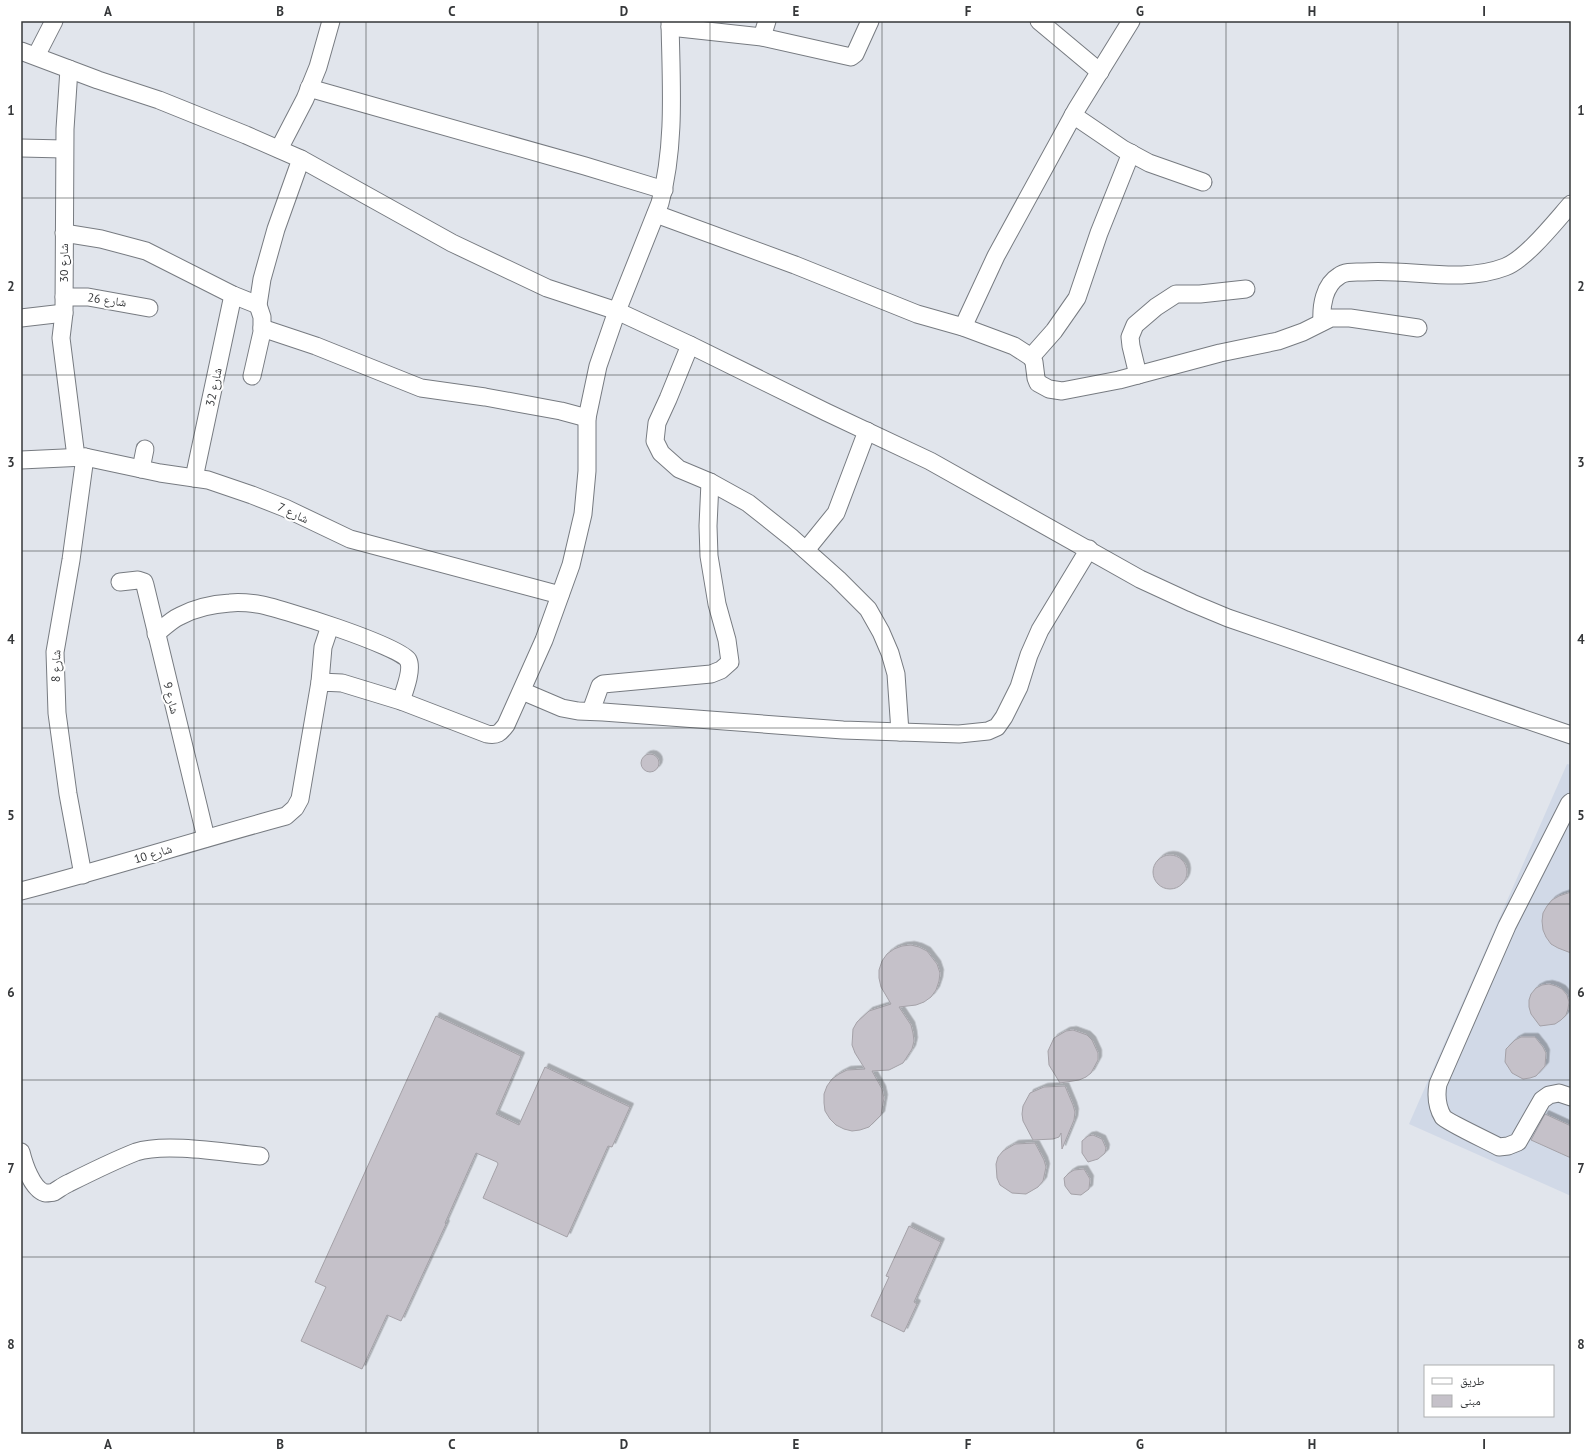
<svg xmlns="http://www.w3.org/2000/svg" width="1592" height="1455" viewBox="0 0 1592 1455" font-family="'PT Sans','Noto Naskh Arabic',sans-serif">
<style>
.built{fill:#d1d9e7}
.building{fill:#c5c1c9;stroke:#a4a1a7;filter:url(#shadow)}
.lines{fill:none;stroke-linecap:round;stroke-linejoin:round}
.minor-casing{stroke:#777b81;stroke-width:19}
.minor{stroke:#fff;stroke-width:17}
.grid{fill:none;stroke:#353739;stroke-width:1;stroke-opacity:0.55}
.labels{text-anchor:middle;stroke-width:4;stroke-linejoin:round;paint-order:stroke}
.street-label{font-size:12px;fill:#353739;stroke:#fff}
.neatline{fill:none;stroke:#353739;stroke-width:1.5}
.grid-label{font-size:13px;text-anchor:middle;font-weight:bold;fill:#353739}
</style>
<defs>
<filter id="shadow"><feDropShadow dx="3.5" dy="-3.5" stdDeviation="0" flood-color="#0004"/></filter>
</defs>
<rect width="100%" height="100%" fill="#e1e5ec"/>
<path class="built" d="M1567,764L1571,765V1196L1409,1124Z"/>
<g class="building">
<circle cx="650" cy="763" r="9"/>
<circle cx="1170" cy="872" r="17"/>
<path d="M1571,892V953L1558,948L1551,944L1546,937L1543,930L1542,921L1543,913L1547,906L1552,900L1559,896Z"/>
<path d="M911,945L919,947L927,951L937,964L940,973L939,981L936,990L931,997L924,1002L916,1005L899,1007L911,1025L913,1033L914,1041L912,1049L903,1063L889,1070L872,1071L882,1089L884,1098L881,1115L869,1127L860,1130L852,1131L844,1129L836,1125L830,1119L825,1111L824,1103V1094L827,1086L832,1079L839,1074L847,1070L865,1069L855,1053L852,1045L853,1029L857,1022L869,1011L891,1004L881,987L879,978V970L882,961L887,954L894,949L902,946Z"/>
<path d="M1549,984L1556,986L1562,989L1567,995L1569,1002L1568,1009L1566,1015L1561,1020L1555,1024L1540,1026L1531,1014L1529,1007V1000L1531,994L1536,988L1542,985Z"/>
<path d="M436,1016L521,1056L496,1114L519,1125L545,1067L630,1107L612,1147L608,1146L567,1237L483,1198L498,1164L497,1162L476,1153L445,1223L446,1224L401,1321L387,1315L362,1369L301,1341L326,1287L315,1282Z"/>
<path d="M1073,1030L1087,1035L1092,1040L1098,1053V1060L1091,1073L1086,1077L1079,1080L1060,1083L1049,1065L1048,1051L1054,1038L1066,1031Z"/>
<path d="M1521,1037H1535L1543,1047L1546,1053L1545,1066L1536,1076L1530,1078L1523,1079L1512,1073L1505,1062L1506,1049L1515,1040Z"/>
<path d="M1065,1086L1073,1105L1075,1112L1074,1120L1062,1149L1061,1133L1059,1137L1053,1139L1033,1140L1023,1121L1022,1114L1023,1106L1030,1093L1044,1087Z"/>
<path d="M1545,1114L1571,1126V1158L1531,1140Z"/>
<path d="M1093,1135L1102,1139L1106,1148L1105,1153L1098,1159L1088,1162L1082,1153V1141L1088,1136Z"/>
<path d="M1035,1143L1044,1160L1046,1167L1043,1181L1038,1187L1026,1194L1012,1193L1000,1185L997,1178L996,1164L998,1157L1003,1151L1015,1144Z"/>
<path d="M1084,1169L1090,1179L1089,1189L1081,1195L1071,1194L1065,1186L1064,1178L1069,1173L1074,1170Z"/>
<path d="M909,1226L941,1242L914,1302L917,1304L904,1332L871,1316L889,1277L886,1276Z"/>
</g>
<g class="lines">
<g class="minor-casing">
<g id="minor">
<path d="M1039,21L1100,72"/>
<path d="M670,27L762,37L851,57L855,54L870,21"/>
<path d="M762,37L767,21"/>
<path d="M21,51L98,80L159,100L246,135L301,159L452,243L547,288L617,311L690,345L826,412L930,461L1140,579L1192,603L1228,618L1571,735"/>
<path d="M36,56L54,21"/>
<path d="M69,69L65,129L64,313L61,338L76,457"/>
<path d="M309,88L585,166L664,190"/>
<path d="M1073,115L1123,149L1149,163L1203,182"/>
<path d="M21,148L64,149"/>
<path d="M279,149L305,99L318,67L331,21"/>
<path d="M656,214L795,265L917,314L963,327L1014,346L1031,357L1034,362L1036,378L1038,383L1049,389L1062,391L1119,380L1220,353L1278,341L1303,332L1331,318H1350L1418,328"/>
<path d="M64,233L101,239L146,251L233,295L258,305"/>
<path d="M64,297H88L149,308"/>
<path d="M21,318L64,313"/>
<path d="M1322,322C1321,306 1324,285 1339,276C1345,271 1355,272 1363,272C1409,268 1461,284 1505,267C1526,259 1555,222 1571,204"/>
<path d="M963,327L996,256L1076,110L1131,21"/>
<path d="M262,328L316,346L421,388L485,397L561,411L587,418"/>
<path d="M690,345L668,399L657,423L655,441L661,453L679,469L710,482L748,503L792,538L838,579L868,609L881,632L890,653L896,674L900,732"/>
<path d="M1031,357L1054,331L1077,298L1099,233L1131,153"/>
<path d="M1138,375L1131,346L1130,337L1135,325L1156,307L1176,294H1200L1246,289"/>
<path d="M252,376L262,332V317L258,305L262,279L276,229L301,159"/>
<path d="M21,460L85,457L160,473L208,480L252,495L285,508L350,539L560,595"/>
<path d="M141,469L145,449"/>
<path d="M194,478L233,295"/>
<path d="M806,550L836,513L867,431"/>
<path d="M120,582L138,580L144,582L145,585L206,838"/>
<path d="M156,634C163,628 171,620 180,616C195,608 214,604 230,603C238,602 249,603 257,604C278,607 400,646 408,660C413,669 404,692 401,701"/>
<path d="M320,682L323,647L330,626"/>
<path d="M522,691L562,708L578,711L603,712L843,730L959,734L988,731L997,727L1004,717L1019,687L1029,655L1040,630L1089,549"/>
<path d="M591,711L600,686L603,684L711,674L721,670L730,662L727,640L717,604L709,556L708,526L710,482"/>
<path d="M1571,802L1569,804L1507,926L1438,1084C1436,1095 1437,1107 1443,1117C1447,1122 1490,1142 1499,1147L1508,1146L1518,1142L1542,1100L1549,1095L1559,1093L1571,1097"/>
<path d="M83,875L68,794L57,713L55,652L71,560L85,457"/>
<path d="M21,891C110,868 197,840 286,816L295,808L300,799L320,682L342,683L401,701L487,734C497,736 500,733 506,725L544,640L571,565L583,514L587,471V418L598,366L617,311L660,203C676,144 671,81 670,21"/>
<path d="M21,1152C24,1164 32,1189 45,1193C48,1193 51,1193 54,1192C59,1189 64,1185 69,1183C91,1172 113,1161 136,1152C165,1142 228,1153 260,1156"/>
</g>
</g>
<use href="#minor" class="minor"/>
</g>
<path class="grid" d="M194,21V1434M366,21V1434M538,21V1434M710,21V1434M882,21V1434M1054,21V1434M1226,21V1434M1398,21V1434M21,198H1571M21,375H1571M21,551H1571M21,728H1571M21,904H1571M21,1080H1571M21,1257H1571"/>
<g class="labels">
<g class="street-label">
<text transform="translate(64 263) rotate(-90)" y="4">شارع 30</text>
<text transform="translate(107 300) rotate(8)" y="4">شارع 26</text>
<text transform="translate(214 387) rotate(-78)" y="4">شارع 32</text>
<text transform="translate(293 513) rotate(25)" y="4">شارع 7</text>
<text transform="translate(56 666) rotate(-89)" y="4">شارع 8</text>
<text transform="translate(171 698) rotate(76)" y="4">شارع 9</text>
<text transform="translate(153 854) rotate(-17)" y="4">شارع 10</text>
</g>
</g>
<rect width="1592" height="1455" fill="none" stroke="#ffffff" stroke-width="44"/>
<rect x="1424" y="1365" width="130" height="52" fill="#ffffff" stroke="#aeafb0"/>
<rect x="1432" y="1378" width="20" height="6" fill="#ffffff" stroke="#aeafb0"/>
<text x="1460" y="1385" font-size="12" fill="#353739">طريق</text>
<rect x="1432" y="1395" width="20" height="12" fill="#c5c1c9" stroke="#aeafb0"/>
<text x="1460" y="1405" font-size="12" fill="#353739">مبنى</text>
<rect x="22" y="22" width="1548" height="1411" class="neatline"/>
<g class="grid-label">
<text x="108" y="16">A</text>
<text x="280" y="16">B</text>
<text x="452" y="16">C</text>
<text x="624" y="16">D</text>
<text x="796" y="16">E</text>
<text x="968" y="16">F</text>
<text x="1140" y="16">G</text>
<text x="1312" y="16">H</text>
<text x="1484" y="16">I</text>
<text x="11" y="115">1</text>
<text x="1581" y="115">1</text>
<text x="11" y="291">2</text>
<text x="1581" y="291">2</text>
<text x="11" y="467">3</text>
<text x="1581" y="467">3</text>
<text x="11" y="644">4</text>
<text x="1581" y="644">4</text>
<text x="11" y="820">5</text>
<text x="1581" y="820">5</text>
<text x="11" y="997">6</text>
<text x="1581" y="997">6</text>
<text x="11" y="1173">7</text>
<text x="1581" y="1173">7</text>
<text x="11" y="1349">8</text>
<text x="1581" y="1349">8</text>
<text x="108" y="1449">A</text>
<text x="280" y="1449">B</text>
<text x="452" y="1449">C</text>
<text x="624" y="1449">D</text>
<text x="796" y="1449">E</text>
<text x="968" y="1449">F</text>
<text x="1140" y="1449">G</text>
<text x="1312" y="1449">H</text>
<text x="1484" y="1449">I</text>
</g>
</svg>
